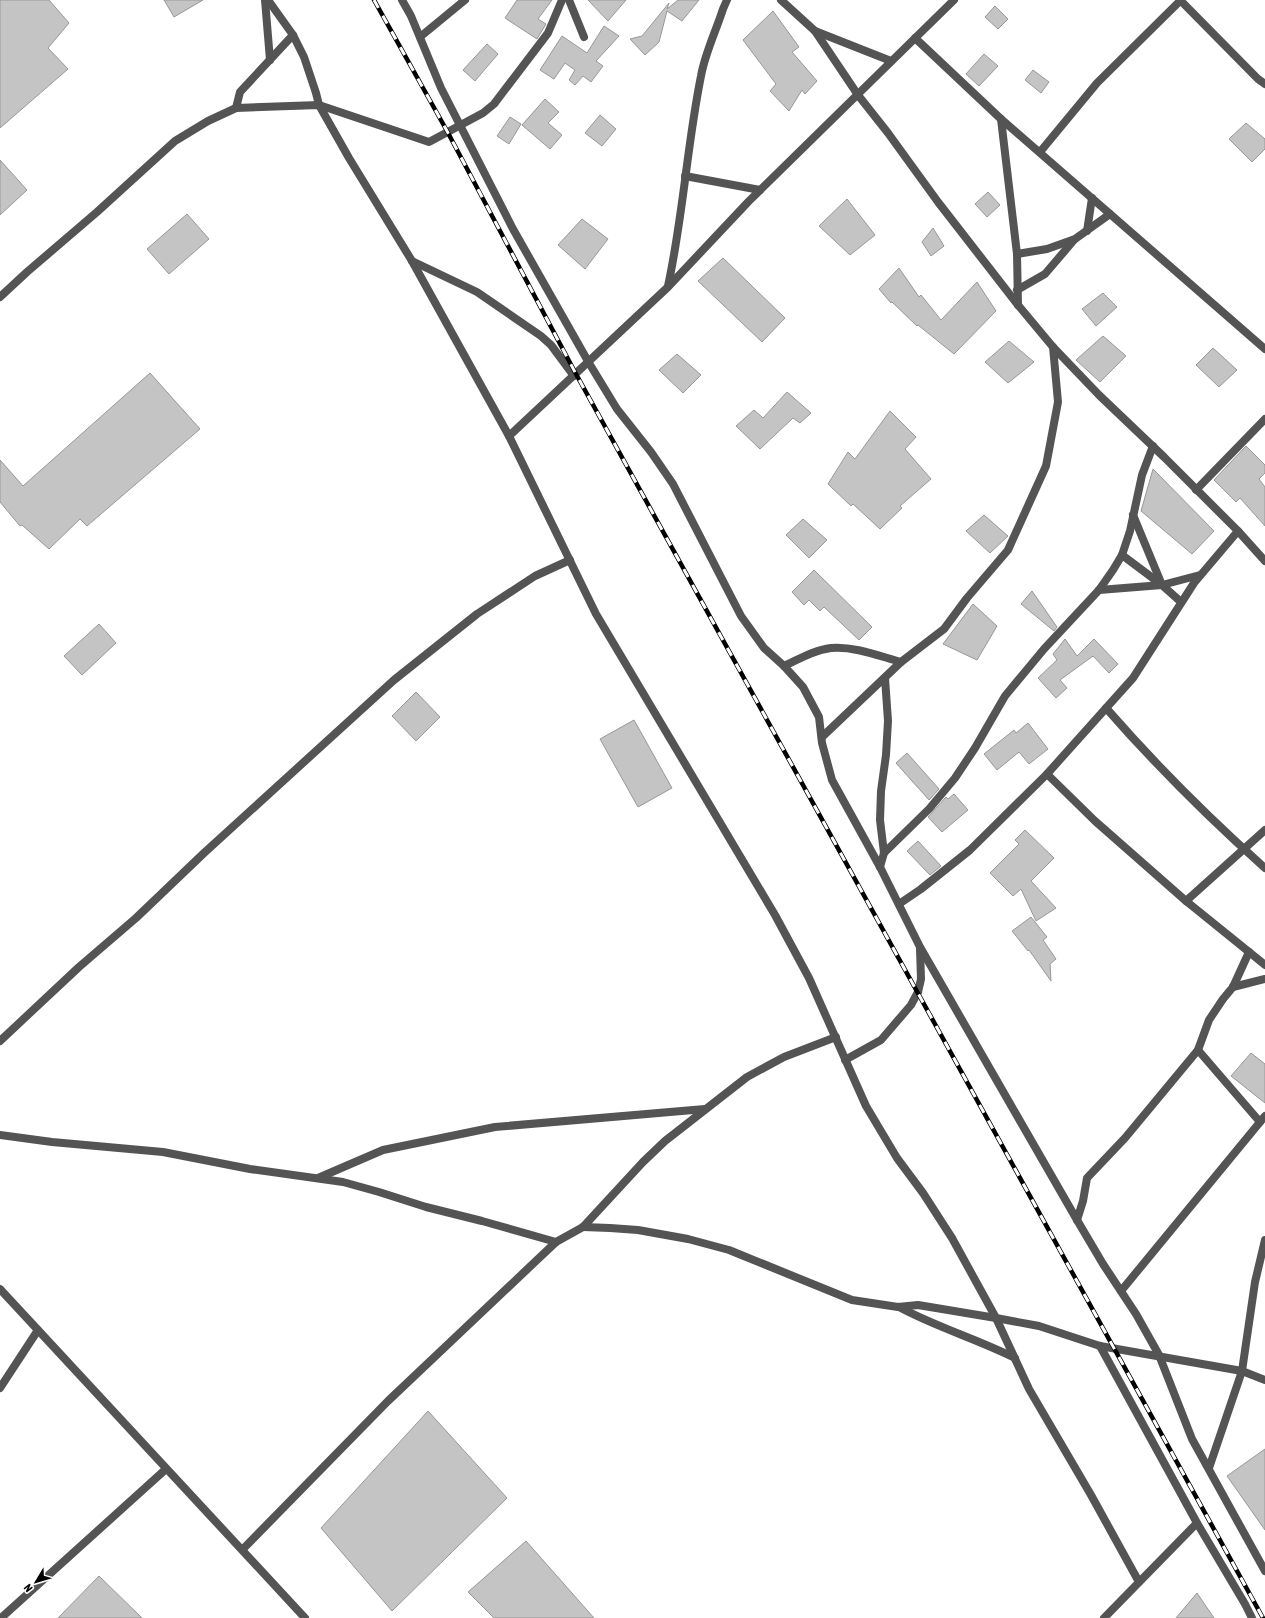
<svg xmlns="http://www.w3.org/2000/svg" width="1265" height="1618" viewBox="0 0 1265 1618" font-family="'Asap Condensed',sans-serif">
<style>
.building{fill:#c4c4c4;stroke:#989898}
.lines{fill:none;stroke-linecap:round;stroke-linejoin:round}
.minor{stroke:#545454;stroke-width:8}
.rail-casing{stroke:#000;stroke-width:4.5}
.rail{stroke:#fff;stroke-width:3;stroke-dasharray:9;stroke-linecap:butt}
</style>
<rect width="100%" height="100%" fill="#fff"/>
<g class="building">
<path d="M0,0H49L69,23L48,48L68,69L0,128Z"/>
<path d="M164,0H203L174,17Z"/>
<path d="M517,0H552L538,19L546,24L537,39L505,18Z"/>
<path d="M588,0H626L608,21Z"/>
<path d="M678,0H699L682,21L667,11L659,42L645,55L630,39L642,36L669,3L667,9Z"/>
<path d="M995,6L1008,19L998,29L985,17Z"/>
<path d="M773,11L799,47L792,52L817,81L805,94L802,90L789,111L770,91L776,84L743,40Z"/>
<path d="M604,26L619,36L596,61L603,66L591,82L583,76L575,85L569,80L575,70L565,63L554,79L540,70L562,36L587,53Z"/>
<path d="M487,44L498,54L475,81L463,70Z"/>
<path d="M984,54L998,66L979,86L966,74Z"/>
<path d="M1033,70L1049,82L1041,93L1025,80Z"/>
<path d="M545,99L559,112L548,123L562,135L550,149L522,125Z"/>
<path d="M600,115L616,129L602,146L585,133Z"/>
<path d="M510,117L521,124L509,144L497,136Z"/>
<path d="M1246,123L1265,139V149L1252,162L1229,139Z"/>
<path d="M0,160L27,190L0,215Z"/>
<path d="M988,192L1000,205L987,217L975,204Z"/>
<path d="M847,199L875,235L850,255L819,226Z"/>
<path d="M187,214L209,239L169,274L147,249Z"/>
<path d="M582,219L608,239L585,269L558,245Z"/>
<path d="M933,228L944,246L931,256L922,242Z"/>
<path d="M723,258L785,318L762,342L698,281Z"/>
<path d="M899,268L919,297L921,295L941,320L977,282L996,311L954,354L918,325L917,326L892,302L891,303L879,289Z"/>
<path d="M1103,293L1117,307L1096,326L1082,309Z"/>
<path d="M1103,336L1126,356L1100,382L1076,360Z"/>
<path d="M1009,341L1034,362L1008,383L985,362Z"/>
<path d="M1213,348L1237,370L1219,387L1196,365Z"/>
<path d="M677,354L701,375L683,393L659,370Z"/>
<path d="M150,373L200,429L87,526L80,519L49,549L22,525L20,526L0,502V460L23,486Z"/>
<path d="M787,392L811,413L800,423L793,418L760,449L736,426L754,410L763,418Z"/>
<path d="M890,411L916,437L905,449L931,479L900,506L902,508L880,529L853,504L851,506L828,484L848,452L855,459Z"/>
<path d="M1246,446L1265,465V473L1259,479L1265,487V526L1240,498L1236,502L1214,480Z"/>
<path d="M1153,469L1214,531L1192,554L1141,511Z"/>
<path d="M984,515L1008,536L990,553L966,531Z"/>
<path d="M803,519L827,540L809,558L786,535Z"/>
<path d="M814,570L872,627L859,640L824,607L820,611L809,600L804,605L792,592Z"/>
<path d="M1032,591L1057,627L1054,631L1021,604Z"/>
<path d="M973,604L997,626L977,660L943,644Z"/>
<path d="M99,624L116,643L82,675L64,656Z"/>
<path d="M1065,639L1077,656L1094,639L1118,664L1109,673L1093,656L1060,680L1067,688L1056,698L1038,678L1057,660L1053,654Z"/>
<path d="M416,692L440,717L416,741L392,716Z"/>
<path d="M634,720L672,788L638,807L600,739Z"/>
<path d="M1028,723L1048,749L1029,764L1019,752L997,770L984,754L1014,730L1016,733Z"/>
<path d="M907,753L939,789L929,800L896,763Z"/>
<path d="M954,794L968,810L942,832L928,817L946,797L948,799Z"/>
<path d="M1025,830L1054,858L1031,881L1056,908L1036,921L1021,889L1013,896L990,873L1019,844L1015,840Z"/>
<path d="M918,841L941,866L930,875L907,851Z"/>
<path d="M1031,917L1047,937L1043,940L1056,959L1050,964L1051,981L1029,950L1028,951L1012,931Z"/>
<path d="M1251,1053L1265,1064V1103L1231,1076Z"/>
<path d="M428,1411L507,1498L392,1611L321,1528Z"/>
<path d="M1265,1449V1530L1227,1476Z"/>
<path d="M526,1541L594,1618H494L468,1592Z"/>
<path d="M99,1576L142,1618H58Z"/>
<path d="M1197,1593L1214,1618H1176Z"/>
</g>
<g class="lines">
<g class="minor">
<path d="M265,0L270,60"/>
<path d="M268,0L293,35L304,57L316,93L319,105L349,158L412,261L509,436L596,614L775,915L809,978L866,1106L897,1158L923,1193L952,1238L996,1318L1029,1389L1091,1495L1139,1582"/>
<path d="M402,0L411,16L441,88L513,229L589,363L617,409L651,452L673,484L741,616L764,648L784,666L803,687L819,717L822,743L832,780L880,867L920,947L1077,1220L1103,1264L1136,1314L1159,1355L1192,1439L1265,1571"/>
<path d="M569,0L584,37"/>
<path d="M781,0L815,31L858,95L888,133L938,202L1018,305L1053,347L1099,395L1164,457L1238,531L1265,561"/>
<path d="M1180,0L1258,79L1265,84"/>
<path d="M815,31L891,61"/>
<path d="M420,37L465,0"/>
<path d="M915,38L1001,119L1265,349"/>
<path d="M236,108L240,92L293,35"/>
<path d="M1001,119L1017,254L1018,305"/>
<path d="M1040,152L1097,83L1181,0"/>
<path d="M685,176L760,190"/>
<path d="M1087,231L1092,198"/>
<path d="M1017,254L1047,249L1075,239L1110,214"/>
<path d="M412,261L477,292L541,336L551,345L574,376"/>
<path d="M668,286C683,217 687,145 701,76C705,53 716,31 723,9L727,0"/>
<path d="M1017,290L1045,274L1074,240"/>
<path d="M0,297L27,272L97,212L175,141L208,121L236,108L319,105L429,142L483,113L494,104L548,33L562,0"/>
<path d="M509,436L668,287L749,201L954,0"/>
<path d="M1196,490L1265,419"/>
<path d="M1133,515L1162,585"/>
<path d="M1122,555L1162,585L1181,602"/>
<path d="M1099,590L1162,585L1200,575"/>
<path d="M784,666C799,659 814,650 831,648C854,646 879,656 901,662"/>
<path d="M1106,708C1155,764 1209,818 1265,868"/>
<path d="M822,737L901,662L944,629L967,598L1008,550L1046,466L1058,402L1053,347"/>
<path d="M1047,774L1095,821L1186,901L1265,965"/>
<path d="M884,853L929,809L955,778L975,748L1005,696L1044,649L1099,590L1113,570L1122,555L1130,531L1142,475L1153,446"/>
<path d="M880,867L884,853L880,820L881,791L886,755L888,721L885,678"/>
<path d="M1186,901L1265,830"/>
<path d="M899,904L921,889L970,850L1047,774L1133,678L1194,583L1238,531"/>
<path d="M1233,987L1265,979"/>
<path d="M0,1041L79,967L136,918L204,853L394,680L477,614L535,576L570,560"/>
<path d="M1198,1050L1260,1122"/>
<path d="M845,1060L881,1040L911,1005L918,992L921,979L920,949"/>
<path d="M0,1135L52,1142L163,1152L250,1169L343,1182L379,1192L426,1207L482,1221L556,1242"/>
<path d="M318,1178L383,1150L495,1127L705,1109"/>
<path d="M1077,1220L1083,1201L1087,1178L1125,1138L1198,1050L1209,1020L1223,999L1233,987L1249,952"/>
<path d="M583,1227L610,1228L638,1230L688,1239L729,1250L852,1300L898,1307L918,1305L996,1318L1039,1326L1100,1346L1242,1371L1265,1380"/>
<path d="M0,1289L305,1618"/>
<path d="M1121,1291L1265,1116"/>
<path d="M899,1307C936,1327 977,1339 1015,1358"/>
<path d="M1100,1346L1197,1523L1245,1604L1252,1618"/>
<path d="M0,1388L38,1330"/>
<path d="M1209,1468L1242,1371L1255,1282L1265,1240"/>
<path d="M243,1549L388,1401L556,1242L583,1227L643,1162L665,1141L747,1077L784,1057L836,1037"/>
<path d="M1,1618L166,1469"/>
<path d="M1104,1618L1197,1523"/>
</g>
<g class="rail-casing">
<path id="rail" d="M374,0L447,131L576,374L1263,1618"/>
</g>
<use href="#rail" class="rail"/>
</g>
<g transform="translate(36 1582) rotate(232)" stroke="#ffffff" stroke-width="3" paint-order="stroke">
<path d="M0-3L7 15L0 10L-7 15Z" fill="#000000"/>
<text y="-6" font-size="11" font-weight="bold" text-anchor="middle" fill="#000000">N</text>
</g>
</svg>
